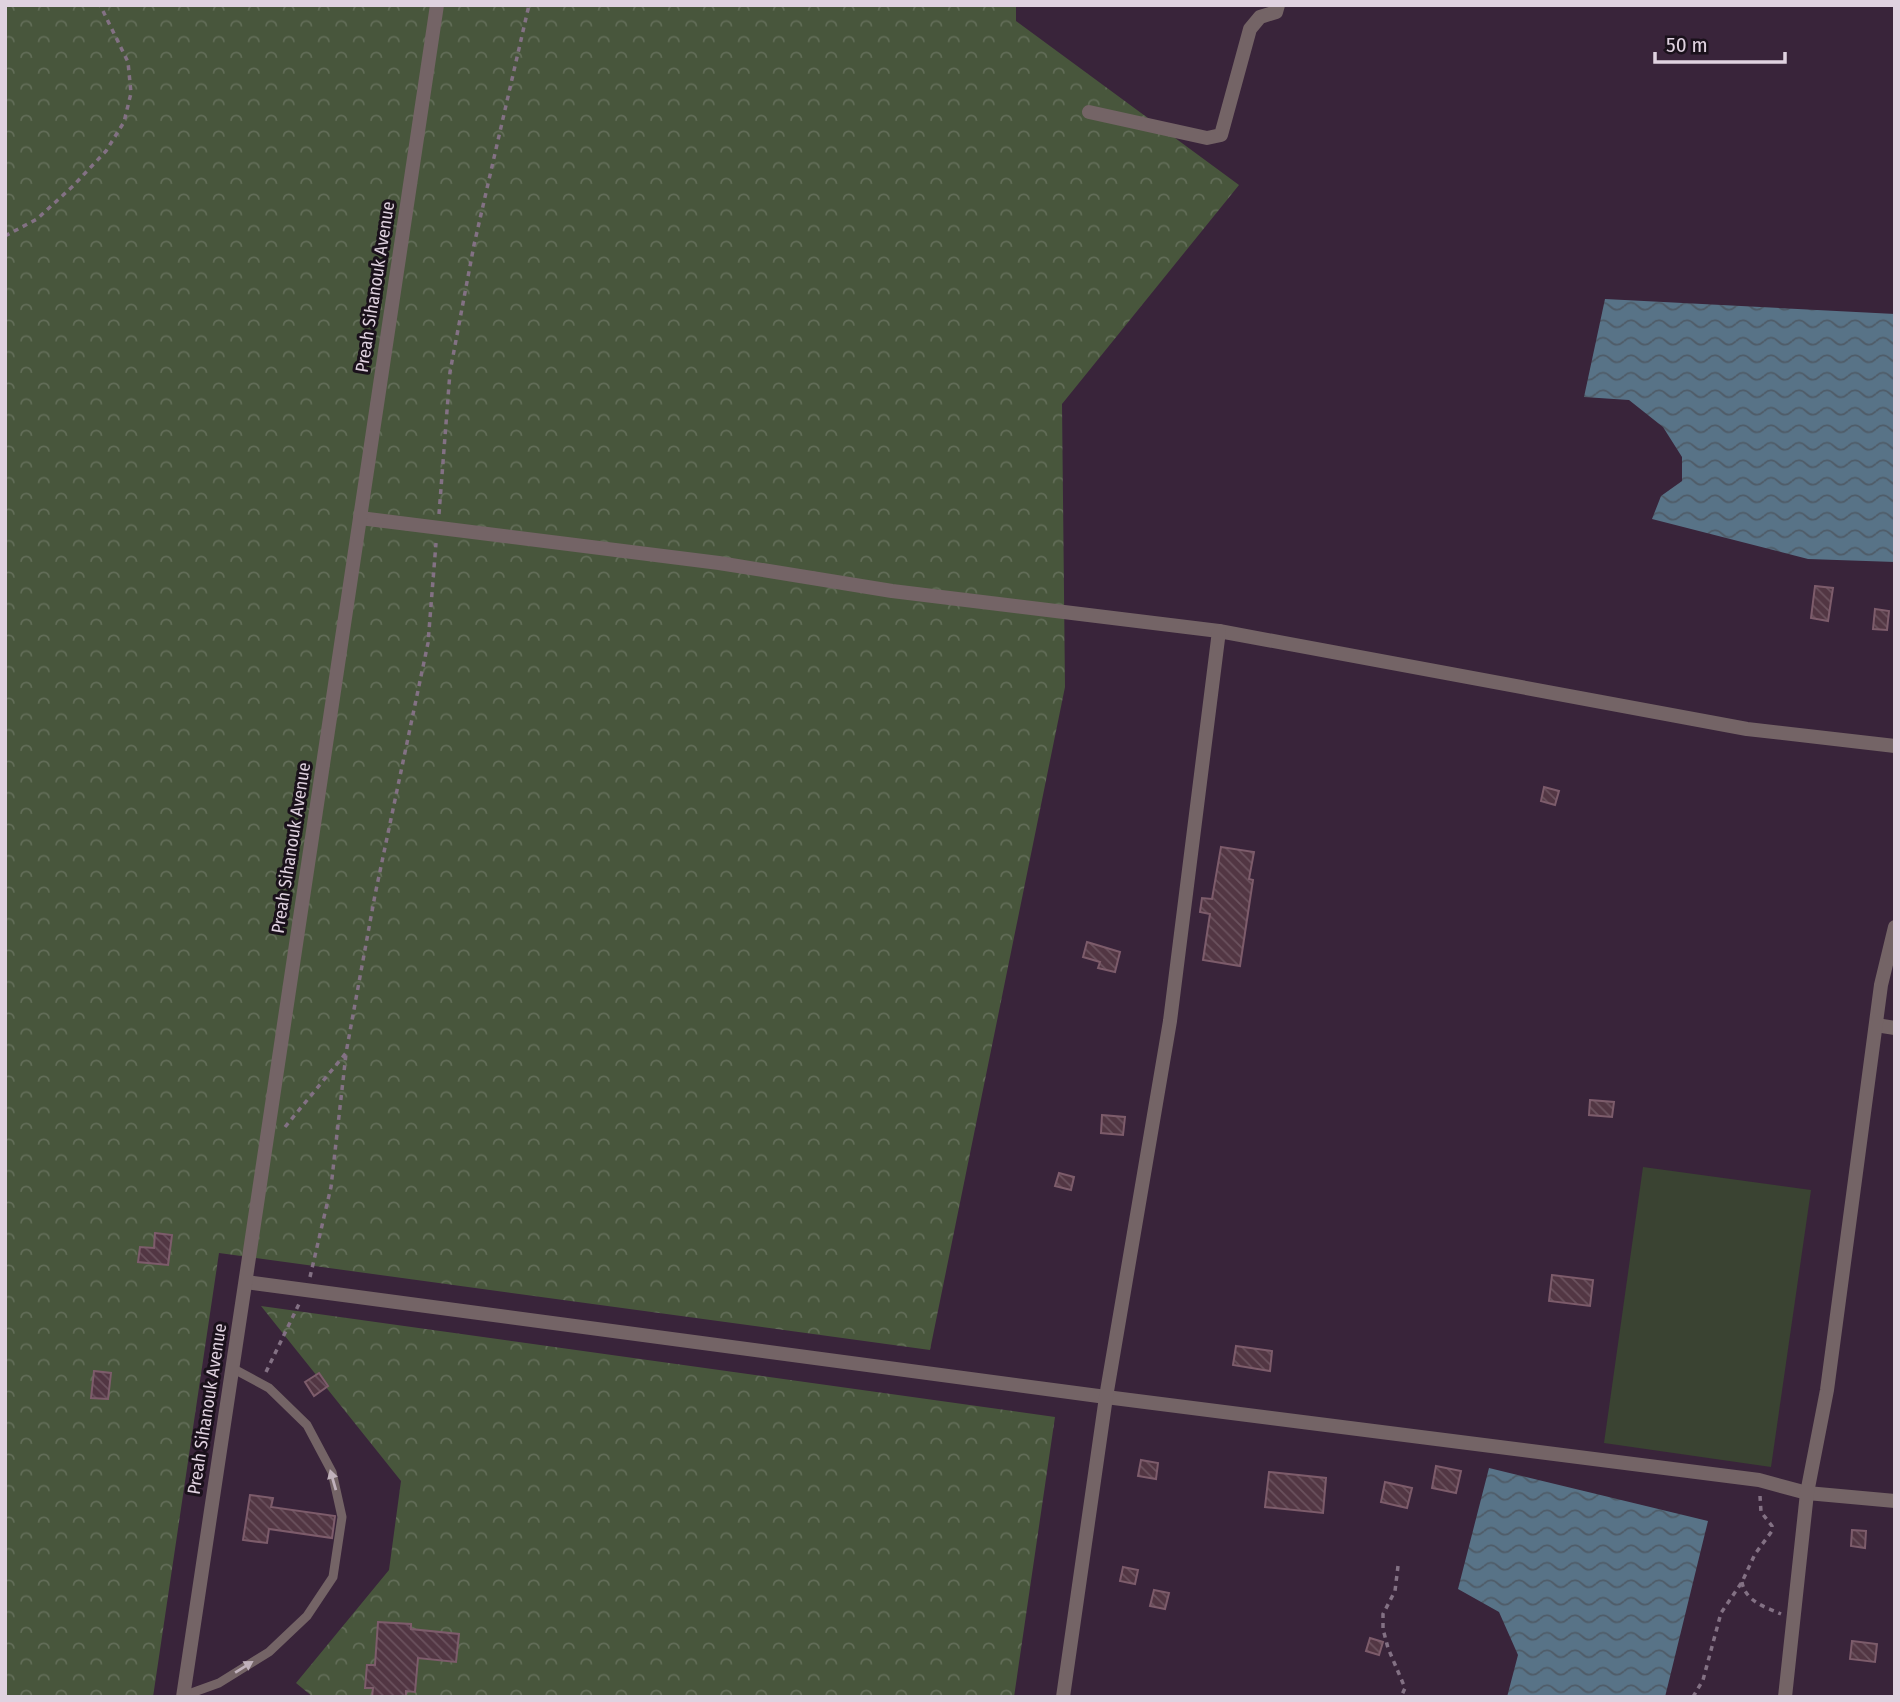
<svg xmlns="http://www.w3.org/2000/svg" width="1900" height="1702" viewBox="0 0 1900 1702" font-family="'Fira Sans Condensed',sans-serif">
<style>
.forest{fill:url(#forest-crowns)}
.park{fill:#3a4332}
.water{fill:url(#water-waves)}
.building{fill:url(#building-back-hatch);stroke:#7d5c6b;stroke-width:2}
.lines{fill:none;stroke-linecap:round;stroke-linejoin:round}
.path{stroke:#837184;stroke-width:3.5;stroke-dasharray:5 5;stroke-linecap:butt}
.service{stroke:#746466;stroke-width:9}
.minor{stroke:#746466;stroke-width:14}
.tertiary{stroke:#746466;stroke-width:14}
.oneway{fill:#c0b1bb}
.labels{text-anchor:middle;stroke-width:6;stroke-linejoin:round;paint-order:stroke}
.street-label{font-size:18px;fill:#e0d2e0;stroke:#1a111b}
</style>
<defs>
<pattern id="forest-crowns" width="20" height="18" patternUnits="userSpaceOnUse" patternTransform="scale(1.75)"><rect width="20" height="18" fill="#48563c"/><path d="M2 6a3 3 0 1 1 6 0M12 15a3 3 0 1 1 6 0" fill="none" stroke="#626d58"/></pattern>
<pattern id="water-waves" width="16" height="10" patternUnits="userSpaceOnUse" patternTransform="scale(1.75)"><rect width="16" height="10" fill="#587387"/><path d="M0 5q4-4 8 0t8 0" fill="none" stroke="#4f5c68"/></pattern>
<pattern id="building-back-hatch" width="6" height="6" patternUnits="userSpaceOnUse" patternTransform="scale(1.75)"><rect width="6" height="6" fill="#523643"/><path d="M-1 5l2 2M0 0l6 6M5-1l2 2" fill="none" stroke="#6b525e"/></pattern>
</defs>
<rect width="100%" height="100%" fill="#39243a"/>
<g class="forest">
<path d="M5,5H1016V21L1239,185L1062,404L1065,687L930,1350L219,1253L153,1697H5Z"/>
<path d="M261,1306L1055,1417L1014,1697H313L296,1683L389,1570L401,1481Z"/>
</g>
<path class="park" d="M1643,1167L1811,1190L1771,1467L1604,1443Z"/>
<g class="water">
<path d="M1605,299L1895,314V562L1808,559L1652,519L1661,496L1682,481V457L1663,427L1629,400L1584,397Z"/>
<path d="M1489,1468L1708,1521L1665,1697H1507L1518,1655L1499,1612L1458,1589Z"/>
</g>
<g class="building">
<path d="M1815,586L1833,588L1828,621L1811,618Z"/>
<path d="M1875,609L1889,611L1887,630L1873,629Z"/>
<path d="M1544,787L1559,791L1555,805L1541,801Z"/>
<path d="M1221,847L1254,852L1249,879L1253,880L1240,966L1203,960L1210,914L1200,912L1202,898L1212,899Z"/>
<path d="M1087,942L1120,952L1115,972L1098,968L1100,962L1083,957Z"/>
<path d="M1590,1100L1614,1102L1612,1117L1589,1115Z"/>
<path d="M1102,1115L1125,1117L1123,1135L1101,1133Z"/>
<path d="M1059,1173L1074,1177L1071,1190L1055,1186Z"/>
<path d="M155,1233L172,1235L168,1265L138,1262L140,1247L154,1248Z"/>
<path d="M1552,1275L1593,1280L1590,1306L1549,1301Z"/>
<path d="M1236,1346L1272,1351L1270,1371L1233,1365Z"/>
<path d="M94,1371L111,1373L108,1399L91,1398Z"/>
<path d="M319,1373L328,1386L314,1396L305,1382Z"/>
<path d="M1141,1460L1158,1463L1156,1479L1138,1476Z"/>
<path d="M1436,1466L1461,1471L1456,1493L1432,1488Z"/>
<path d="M1269,1472L1326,1478L1323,1513L1265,1507Z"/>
<path d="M1385,1482L1412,1488L1407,1508L1381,1502Z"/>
<path d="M250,1495L273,1498L271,1507L335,1516L332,1538L269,1529L267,1543L243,1540Z"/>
<path d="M1852,1530L1866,1531L1865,1548L1851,1546Z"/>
<path d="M1123,1567L1138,1570L1135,1584L1120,1581Z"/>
<path d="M1154,1590L1169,1593L1165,1609L1150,1606Z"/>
<path d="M378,1622L411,1624V1629L459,1634L456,1662L418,1658L415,1692L406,1691V1697H372L373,1688H365L367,1665H375Z"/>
<path d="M1370,1638L1383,1642L1379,1655L1366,1651Z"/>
<path d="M1852,1641L1877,1644L1875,1662L1850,1659Z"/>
</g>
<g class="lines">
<g class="path">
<path d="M5,236L37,219L73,186L106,151L124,122L131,93L128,62L100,5"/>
<path d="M439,514L450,372L474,245L529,5"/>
<path d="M285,1127L346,1053L375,895L428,643L436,543"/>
<path d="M310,1277L331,1187L346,1054"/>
<path d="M266,1372L299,1304"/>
<path d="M1398,1566L1395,1591L1383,1614V1629L1388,1648L1405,1688L1401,1697"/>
<path d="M1742,1582C1745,1601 1765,1607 1781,1614"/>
<path d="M1693,1697L1703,1680L1721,1613L1742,1582L1755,1554L1772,1531V1526L1761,1512L1760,1496"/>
</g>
<path class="service" d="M183,1696L219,1683L269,1652L307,1616L333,1577L342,1517L332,1472L307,1425L269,1388L232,1368"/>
<g class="minor">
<path d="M1089,112L1207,138L1221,135L1250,29L1260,17L1276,12L1278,5"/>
<path d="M360,518L719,563L892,591L1219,631L1747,729L1895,746"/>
<path d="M1876,1025L1895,1028"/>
<path d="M246,1282L1106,1397L1759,1480L1807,1493L1895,1501"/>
<path d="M1063,1697L1106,1397L1170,1021L1219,631"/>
<path d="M1785,1697L1807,1493L1827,1390L1881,985L1895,927"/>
</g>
<path class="tertiary" d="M183,1697L437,5"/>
</g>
<defs><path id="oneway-solid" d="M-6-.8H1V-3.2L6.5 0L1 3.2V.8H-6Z" transform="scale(1.75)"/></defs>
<g class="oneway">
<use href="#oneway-solid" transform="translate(333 1480) rotate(-106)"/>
<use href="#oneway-solid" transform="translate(244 1667) rotate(-32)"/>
</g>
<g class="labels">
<g class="street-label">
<text transform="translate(375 287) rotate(-81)" y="6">Preah Sihanouk Avenue</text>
<text transform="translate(291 848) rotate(-81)" y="6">Preah Sihanouk Avenue</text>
<text transform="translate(207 1409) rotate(-81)" y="6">Preah Sihanouk Avenue</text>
</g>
</g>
<rect width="1900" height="1702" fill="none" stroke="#e0d2e0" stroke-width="14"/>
<path d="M1655 52v10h130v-10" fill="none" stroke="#e0d2e0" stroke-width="3.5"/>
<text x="1666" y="52" font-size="21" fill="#e0d2e0" stroke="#1a111b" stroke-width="5" paint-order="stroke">50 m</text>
</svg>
